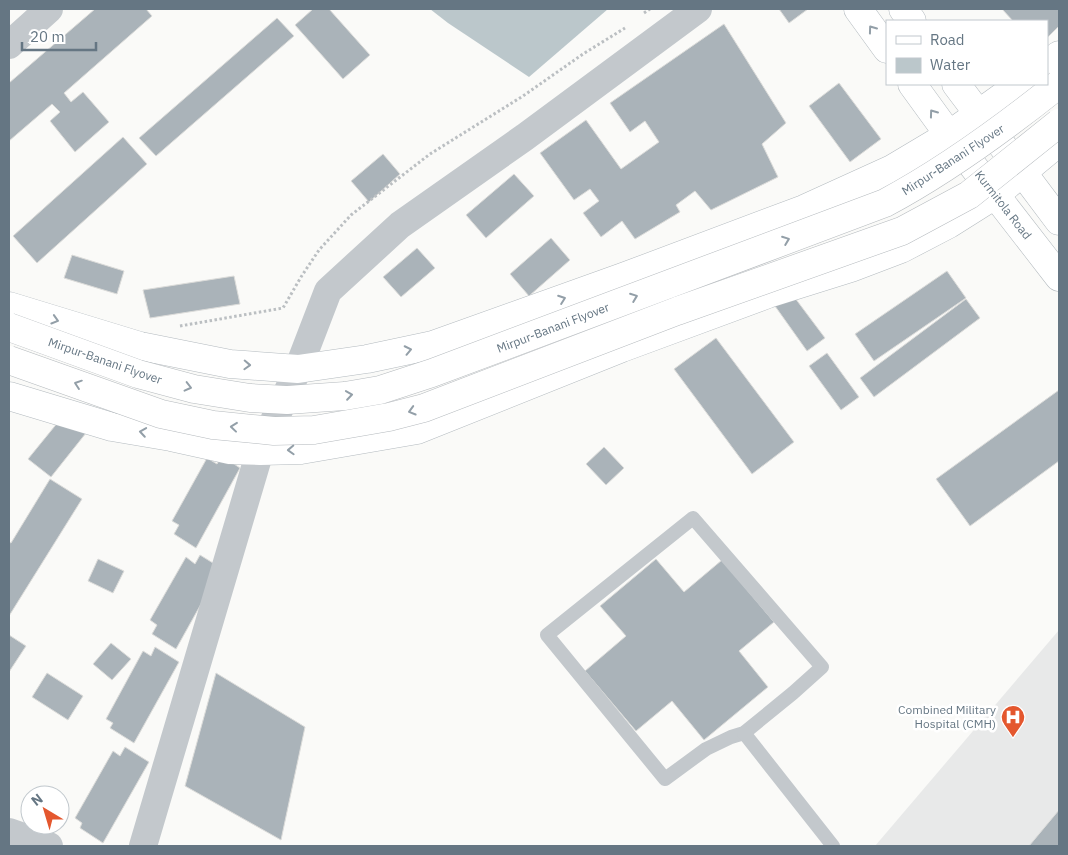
<svg xmlns="http://www.w3.org/2000/svg" width="1068" height="855" viewBox="0 0 1068 855" font-family="'IBM Plex Sans',sans-serif">
<style>
.built{fill:#e8e9e9}
.water{fill:#bbc7cb}
.building{fill:#aab3b9;stroke:#dcdcda}
.lines{fill:none;stroke-linecap:round;stroke-linejoin:round}
.secondary-casing{stroke:#b3babf;stroke-width:29}
.path{stroke:#bbbfc2;stroke-width:3;stroke-dasharray:2.5 2.5;stroke-linecap:butt}
.service{stroke:#c3c8cc;stroke-width:14}
.minor{stroke:#c3c8cc;stroke-width:28}
.tertiary{stroke:#c3c8cc;stroke-width:28}
.secondary{stroke:#fff;stroke-width:28}
.primary-bridge-casing{stroke:#b5babe;stroke-width:29;stroke-linecap:butt}
.primary-bridge{stroke:#fff;stroke-width:28}
.oneway{stroke:#939fa8}
.labels{text-anchor:middle;stroke-width:5;stroke-linejoin:round;paint-order:stroke}
.street-label{font-size:12px;fill:#657683;stroke:#fff}
.poi-label{font-size:12px;fill:#657683;stroke:#fff;text-anchor:end}
</style>
<rect width="100%" height="100%" fill="#fafaf8"/>
<path class="built" d="M1059,630V846H875Z"/>
<path class="water" d="M430,9H608L529,77L448,23Z"/>
<g class="building">
<path d="M95,9H146L152,16L64,93L71,102L83,92L109,122L75,152L50,121L60,112L52,104L9,141V83Z"/>
<path d="M313,9H329L370,55L343,79L295,25Z"/>
<path d="M779,9H808L789,23Z"/>
<path d="M1002,9H1059V26L1047,38V21H1013Z"/>
<path d="M277,18L294,36L156,156L139,138Z"/>
<path d="M724,24L786,123L762,144L778,177L711,210L695,191L676,205L680,212L635,239L622,221L601,237L583,213L599,201L590,189L574,200L540,153L586,120L621,169L659,142L645,121L630,132L610,103Z"/>
<path d="M839,83L881,139L850,162L809,106Z"/>
<path d="M123,137L147,164L37,263L13,236Z"/>
<path d="M383,154L400,174L369,202L351,181Z"/>
<path d="M514,174L534,196L486,238L466,215Z"/>
<path d="M551,238L570,260L529,296L510,274Z"/>
<path d="M417,248L435,268L401,297L383,277Z"/>
<path d="M72,255L124,271L117,294L64,278Z"/>
<path d="M947,271L966,298L874,361L855,334Z"/>
<path d="M234,276L240,304L150,318L143,290Z"/>
<path d="M792,294L825,338L807,351L775,306Z"/>
<path d="M966,299L980,318L874,397L860,378Z"/>
<path d="M716,338L794,442L752,474L674,369Z"/>
<path d="M827,353L859,397L841,410L809,366Z"/>
<path d="M1059,390V461L970,526L936,479Z"/>
<path d="M63,416L86,433L51,477L28,459Z"/>
<path d="M604,447L624,468L606,485L586,464Z"/>
<path d="M222,456L240,468L196,548L174,534L179,525L172,521L207,458L217,464Z"/>
<path d="M50,479L82,499L9,616V542L11,543Z"/>
<path d="M200,555L221,568L176,649L152,634L157,625L150,620L186,557L195,564Z"/>
<path d="M98,559L124,571L113,593L88,581Z"/>
<path d="M656,559L684,592L722,560L774,622L739,651L768,687L704,740L672,701L636,731L585,671L626,636L600,606Z"/>
<path d="M9,635L26,646L9,672Z"/>
<path d="M111,643L131,659L112,680L93,664Z"/>
<path d="M155,647L179,662L134,743L110,728L113,723L106,719L143,651L151,656Z"/>
<path d="M47,673L83,696L68,720L32,697Z"/>
<path d="M216,673L305,727L281,840L185,786Z"/>
<path d="M125,747L149,762L103,843L80,828L82,823L75,818L113,751L120,756Z"/>
<path d="M1059,810V846H1029Z"/>
</g>
<g class="lines">
<g class="secondary-casing">
<g id="secondary">
<path d="M858,9L887,49"/>
<path d="M903,9L912,21"/>
<path d="M1047,64L1059,55"/>
<path d="M912,84L949,135L1059,277"/>
<path d="M956,84L1059,221"/>
<path d="M9,306L140,346L230,364L298,369L367,359L433,345L623,277L804,209L892,169L949,135L1020,84"/>
<path d="M9,396L112,427L171,437L230,450L260,451L301,450L417,430L622,348L768,294L851,268L901,249L949,224L995,195L1059,142"/>
</g>
</g>
<g class="path">
<path d="M644,13L650,9"/>
<path d="M180,326L283,308L301,277L319,250L351,215L430,154L523,96L583,54L625,28"/>
</g>
<g class="service">
<path d="M693,518L822,667L793,693L744,733L731,737L706,749L665,779L547,635Z"/>
<path d="M744,733L833,846"/>
</g>
<g class="minor">
<path d="M9,45L49,9"/>
<path d="M9,832L49,846"/>
</g>
<path class="tertiary" d="M143,846L260,451L298,369L328,291L400,225L525,137L698,9"/>
<use href="#secondary" class="secondary"/>
<g class="primary-bridge-casing">
<g id="primary-bridge">
<path d="M9,327L138,374L194,389L250,398L287,400L345,396L380,390L432,373L885,203C947,170 1004,128 1059,84"/>
<path d="M9,360L161,414L213,425L274,431L314,430L389,417L424,408L677,311L902,231L969,195L1059,123"/>
</g>
</g>
<use href="#primary-bridge" class="primary-bridge"/>
</g>
<defs><path id="oneway-chevron" d="M-2-3.5L2.5 0L-2 3.5" fill="none" stroke-width="1.6" stroke-linecap="round" stroke-linejoin="round" transform="scale(1.25)"/></defs>
<g class="oneway">
<use href="#oneway-chevron" transform="translate(872 29) rotate(-126)"/>
<use href="#oneway-chevron" transform="translate(933 113) rotate(-126)"/>
<use href="#oneway-chevron" transform="translate(786 240) rotate(-21)"/>
<use href="#oneway-chevron" transform="translate(634 297) rotate(-21)"/>
<use href="#oneway-chevron" transform="translate(562 299) rotate(-20)"/>
<use href="#oneway-chevron" transform="translate(55 320) rotate(17)"/>
<use href="#oneway-chevron" transform="translate(408 350) rotate(-12)"/>
<use href="#oneway-chevron" transform="translate(247 365) rotate(2)"/>
<use href="#oneway-chevron" transform="translate(78 384) rotate(-161)"/>
<use href="#oneway-chevron" transform="translate(188 387) rotate(14)"/>
<use href="#oneway-chevron" transform="translate(349 395) rotate(-8)"/>
<use href="#oneway-chevron" transform="translate(412 411) rotate(164)"/>
<use href="#oneway-chevron" transform="translate(234 427) rotate(-174)"/>
<use href="#oneway-chevron" transform="translate(143 432) rotate(-171)"/>
<use href="#oneway-chevron" transform="translate(291 450) rotate(178)"/>
</g>
<defs>
<g id="hospital-pin" transform="scale(1.25)"><path d="M0 17L-7.5 6A9.5 9.5 0 1 1 7.5 6Z" fill="#e4572e" stroke="#fff"/><path d="M-5-5h3v3.5h4V-5h3V5h-3V1.5h-4V5h-3Z" fill="#fff"/></g>
</defs>
<g fill-rule="evenodd">
<use href="#hospital-pin" x="1013" y="717"/>
</g>
<g class="labels">
<g class="street-label">
<text transform="translate(953 160) rotate(-33)" y="4">Mirpur-Banani Flyover</text>
<text transform="translate(1003 205) rotate(52)" y="4">Kurmitola Road</text>
<text transform="translate(553 328) rotate(-21)" y="4">Mirpur-Banani Flyover</text>
<text transform="translate(105 361) rotate(19)" y="4">Mirpur-Banani Flyover</text>
</g>
<g class="poi-label">
<text x="996" y="714">Combined Military<tspan x="996" dy="14">Hospital (CMH)</tspan></text>
</g>
</g>
<rect width="1068" height="855" fill="none" stroke="#657683" stroke-width="20"/>
<rect x="886" y="20" width="162" height="65" fill="#ffffff" stroke="#c1c8cd"/>
<rect x="896" y="36" width="25" height="8" fill="#ffffff" stroke="#c1c8cd"/>
<text x="930" y="45" font-size="15" fill="#657683">Road</text>
<rect x="896" y="58" width="25" height="15" fill="#bbc7cb" stroke="#c1c8cd"/>
<text x="930" y="70" font-size="15" fill="#657683">Water</text>
<g transform="translate(45 810) rotate(322)"><circle r="24" fill="#ffffff" stroke="#c1c8cd"/>
<path d="M0-4L9 19L0 12L-9 19Z" fill="#e4572e"/>
<text y="-8" font-size="14" font-weight="bold" text-anchor="middle" fill="#657683">N</text>
</g>
<path d="M22 42v8h74v-8" fill="none" stroke="#657683" stroke-width="2.5"/>
<text x="30" y="42" font-size="15" fill="#657683" stroke="#ffffff" stroke-width="4" paint-order="stroke">20 m</text>
</svg>
